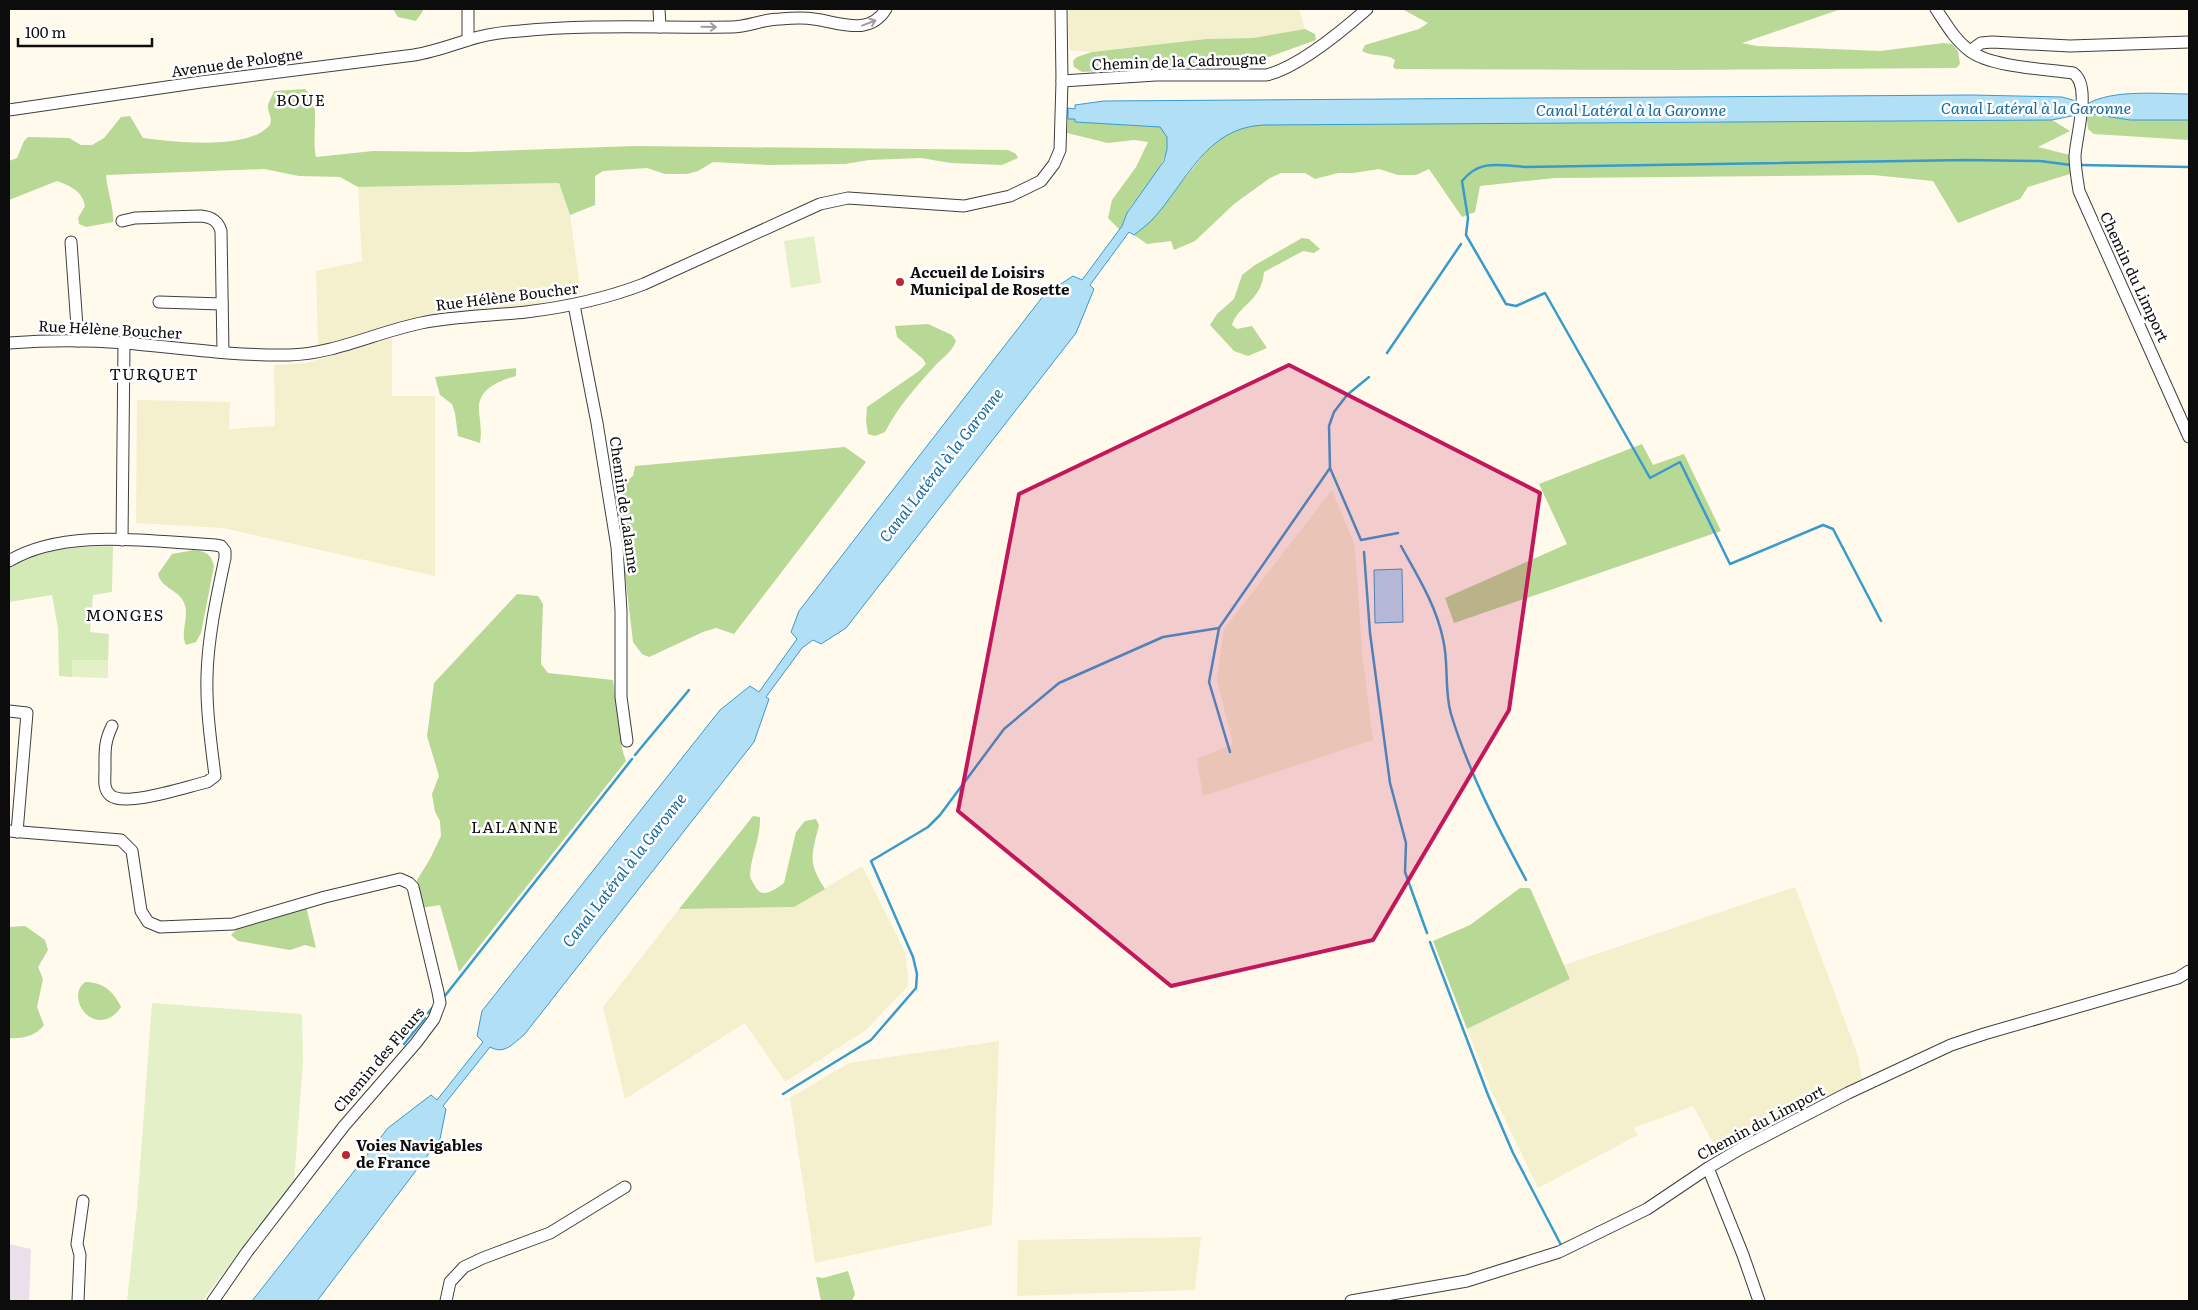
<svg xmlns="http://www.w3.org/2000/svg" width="2198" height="1310" viewBox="0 0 2198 1310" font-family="Literata,serif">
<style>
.industrial{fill:#eae0eb}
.farmland{fill:#f4efcd}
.green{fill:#d3e9b6}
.forest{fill:#b8d995}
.pitch{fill:#e4f0c8}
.water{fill:#b1e0f6;stroke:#389acd}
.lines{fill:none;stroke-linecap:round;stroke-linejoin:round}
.stream{stroke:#389acd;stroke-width:2.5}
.minor-casing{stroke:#3f3f3f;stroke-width:13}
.minor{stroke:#fff;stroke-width:11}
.oneway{stroke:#9e9e9e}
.marked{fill:#c2185b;fill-opacity:0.2;stroke:#c2185b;stroke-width:4;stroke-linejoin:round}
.poi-dot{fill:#bc2535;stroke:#fff;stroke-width:2}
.labels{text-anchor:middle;stroke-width:5;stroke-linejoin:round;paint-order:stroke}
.street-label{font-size:15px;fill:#0c0c0c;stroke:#fff}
.poi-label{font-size:15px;font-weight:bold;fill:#0c0c0c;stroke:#fff;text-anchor:start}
.neighbourhood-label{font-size:16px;letter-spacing:1px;fill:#0c0c0c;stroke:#fff}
.water-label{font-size:16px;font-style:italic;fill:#166a9e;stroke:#fff}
</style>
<rect width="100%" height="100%" fill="#fffaec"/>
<path class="industrial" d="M9,1244L31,1249L29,1301H9Z"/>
<g class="farmland">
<path d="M1068,9H1299L1305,29L1253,38L1206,39L1092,52L1069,50Z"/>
<path d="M559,183L570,215L581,294L529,305L429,316L318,346L316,271L362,261L358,187Z"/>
<path d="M392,338V396H435V576L223,528L136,523L137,400L230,402L229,429L275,426L274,365L306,363Z"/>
<path d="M1332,490L1355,546L1362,651L1373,740L1203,796L1197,759L1233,744L1217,680L1224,629Z"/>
<path d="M862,866L905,952L908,976V986L866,1030L785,1082L745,1023L625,1099L603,1007L679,909L794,907Z"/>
<path d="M1795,887L1858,1056L1862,1079L1737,1142L1719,1153L1693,1106L1634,1128L1638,1135L1538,1188L1492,1092L1467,1029L1570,979L1564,965Z"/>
<path d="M999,1041L992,1225L815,1263L790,1098L849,1063Z"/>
<path d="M1201,1237L1195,1290L1017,1296L1018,1240Z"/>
</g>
<path class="green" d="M113,546L112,592L93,595L90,632L109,634L108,660H72V677L59,676L58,628L52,595L9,602V568C33,548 82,547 113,546Z"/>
<g class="forest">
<path d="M393,9H422L423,11L416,21L398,17Z"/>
<path d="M1402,9H1841L1742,43L1757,46L1880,51L1943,43L1952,44L1958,51L1960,64L1956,68L1680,70L1396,69L1393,67L1395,60C1386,53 1372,57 1362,51L1365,45L1419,29L1428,23Z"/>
<path d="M1305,29L1315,34L1316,40L1241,67L1156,68L1082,72L1074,67L1073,61L1077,57L1092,52L1206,39L1253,38Z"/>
<path d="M305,89C307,92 311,95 313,98C318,108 312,141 316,157L373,151L467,152L634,146L1008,150L1016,154L1018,158L1002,165L951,163L921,158L869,160L845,164L767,165L713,162L698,171L687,174H665L647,168L603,171L595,176V205L570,215L559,183L358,187L340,177L299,176L264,169L106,175C107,191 114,206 113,222L86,227L79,224L78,218L85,206C82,191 71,186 57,181L9,200V161L17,158L24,141L28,137L69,138L81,145H92L104,138L121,117L130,116L143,138C174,142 245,150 268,127C275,120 267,113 268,105C269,101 273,95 274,91Z"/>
<path d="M2086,113L2130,120H2189V140L2094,134L2088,129Z"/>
<path d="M1068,119H1075L1076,122L1160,127C1186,147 1140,192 1128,211C1125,217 1123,224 1120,230L1108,218L1112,200L1136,167L1148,142L1134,140L1108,143L1067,133Z"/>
<path d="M2052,120L2070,131L2038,147L2070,155V174L2028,187L2020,199L1958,223L1933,181L1873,175L1555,178L1480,186L1475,212L1462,217L1429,169L1416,175H1398L1379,169L1353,173H1338L1315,179L1305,173H1281L1270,178L1234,204L1195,241L1174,250L1171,241L1147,244L1134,235L1151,220L1213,143L1229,133L1249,125Z"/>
<path d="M1302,238L1309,239L1320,249L1314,253L1303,251L1264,272C1262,301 1238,305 1232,325L1237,329L1252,326L1267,348L1248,356L1234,351L1210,325L1217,314L1234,299L1242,275L1255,265Z"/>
<path d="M928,324L952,335L956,341C951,354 941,358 933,368C915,388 897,408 885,432L875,436L868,434L866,421L867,407L919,371L926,364L923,359L897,337L895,326Z"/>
<path d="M516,368V376C499,381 477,389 479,411C480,423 482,431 480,443L458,436L455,413L452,404L440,395L435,377Z"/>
<path d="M1642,444L1653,465L1684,454L1721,531L1454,623L1445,598L1567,544L1539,484Z"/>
<path d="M845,447L866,462L734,634L716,628L703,632L649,657L642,654L633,642L615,489L633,476L635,466Z"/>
<path d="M194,550C207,552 211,554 214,566L201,633L196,642L186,645C179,631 192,614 182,599C175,589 161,587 158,574L172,554Z"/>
<path d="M517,594L538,596L543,604L541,664L548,673L613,680L622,749L626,761L459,972L440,905L421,908L417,880L430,859L441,836L440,821L435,812L432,794L439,776L427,736L434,683Z"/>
<path d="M753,816L760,817C761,837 751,855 750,875C750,879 753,882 755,886C762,900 774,890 784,883L796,832L805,821L816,819L819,825C812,854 807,862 825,889L794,907L679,909Z"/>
<path d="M1520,888H1529L1531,890L1570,979L1467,1029L1433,941L1470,925Z"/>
<path d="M306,906L316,948L305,945L290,950L238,941L231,935L240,926Z"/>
<path d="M25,926L45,940L48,950L38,967L43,979L37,1007L44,1025C36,1036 22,1039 9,1038V927Z"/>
<path d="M85,982C103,982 113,991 121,1007C98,1041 63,1000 85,982Z"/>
<path d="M848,1271L855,1294L852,1301H821L816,1277L823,1278Z"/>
</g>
<g class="pitch">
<path d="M814,236L821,283L791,288L784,241Z"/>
<path d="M72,660H108V678L72,677Z"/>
<path d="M152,1003L302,1014L303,1061L294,1182L202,1301H127L137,1207Z"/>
</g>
<g class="water">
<path d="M2189,94V120H2130L2086,113L2052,120L1263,125C1205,128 1187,182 1152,220C1147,225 1140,230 1134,235L1129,232L1090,285L1094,289L1076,333L846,628L821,644L813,640L802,648L766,697L769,699L754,742L524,1035C512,1044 505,1055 490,1047L443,1106L446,1109L440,1139L317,1301H252L388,1128L431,1095L437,1100L483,1042L477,1036L482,1011L720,710L750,686L759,692L797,639L791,632L799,611L1044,295L1073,276L1082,280L1122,226L1127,213L1164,161L1167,149V137L1160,127L1075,122V119H1068V108L1075,109V105L1104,101L1972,95L2062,97L2087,104C2113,89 2159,94 2189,94Z"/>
<path d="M1402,569L1403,622L1375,623L1374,570Z"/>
</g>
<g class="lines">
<g class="stream">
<path d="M2080,165L2189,167"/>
<path d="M1387,353L1461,244"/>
<path d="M1330,468L1361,540L1398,533"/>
<path d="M1401,546C1417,575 1436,605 1443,639C1449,663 1444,690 1451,714C1469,773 1497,826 1526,880"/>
<path d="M1364,552L1370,633L1390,783L1406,843L1405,872L1427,933"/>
<path d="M1881,621L1833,529L1823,525L1730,564L1680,462L1650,478L1545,293L1516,306L1506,304L1466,235L1468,218L1462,181C1480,159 1499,165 1525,167L1966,160L2040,161L2071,165"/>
<path d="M1219,628L1209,682L1230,752"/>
<path d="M635,755L689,690"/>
<path d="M1430,942L1488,1095L1513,1153L1561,1245"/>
<path d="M444,997L632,759"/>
<path d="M428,1013L433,1007"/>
<path d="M404,1044L425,1018"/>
<path d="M783,1094L871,1040L916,988L917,974L913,957L871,861L928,827L940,815L1004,729L1059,683L1163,637L1219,628L1330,468L1329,426L1334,412L1347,395L1369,377"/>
</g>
<g class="minor-casing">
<g id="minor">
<path d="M659,9L660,27"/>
<path d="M1936,9C1946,24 1955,40 1970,51C1991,67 2045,69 2073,73C2092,85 2076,136 2075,156C2075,167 2077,179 2079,191L2189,437"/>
<path d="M468,40V9"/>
<path d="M1970,51L1981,43L1992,42L2070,46L2189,42"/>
<path d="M1062,81L1156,75H1266C1298,68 1342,31 1367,9"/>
<path d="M9,110L201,82L414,55C433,52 449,46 468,40C484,35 503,32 520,31C590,24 661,28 732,27C748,27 763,19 780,19C791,18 803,17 814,19C839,22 869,37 886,9"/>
<path d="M122,221L135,218L201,216C212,217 218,221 221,231L223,352"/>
<path d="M71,242L78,341"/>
<path d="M159,302L222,304"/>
<path d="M574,305L597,423L617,547L621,611V697L627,741"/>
<path d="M9,343C48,340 87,340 126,343C180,348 234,356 289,355C334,354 377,332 421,323C455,316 491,316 526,312C567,307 605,299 644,284L820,204L848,198L964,206L1010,196L1041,181L1054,164L1060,150L1062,81L1061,9"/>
<path d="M122,540L124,343"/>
<path d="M9,561C65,527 152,542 215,545L221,546L225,551V558C217,596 208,636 207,676C206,709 211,743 215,776L207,782C188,786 125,808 110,795C103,789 105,779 105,770C105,751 104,743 112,726"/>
<path d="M9,711L27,713L17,832"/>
<path d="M9,831L121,840L132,851L141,911L148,922L160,927L233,924L325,897L400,879L409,883L413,887L438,992L440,1003L434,1019L416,1043L344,1126L247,1252L213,1301"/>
<path d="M1708,1168L1743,1255L1759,1301"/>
<path d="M78,1301L80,1255L77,1244L83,1201"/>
<path d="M446,1301L450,1282L464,1267L483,1258L550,1233L625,1187"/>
<path d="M1351,1301L1467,1281L1559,1252L1647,1209L1708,1168L1740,1149L1848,1093L1951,1045L1984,1034L2178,978L2189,971"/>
</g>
</g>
<use href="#minor" class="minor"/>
</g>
<defs><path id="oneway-shaft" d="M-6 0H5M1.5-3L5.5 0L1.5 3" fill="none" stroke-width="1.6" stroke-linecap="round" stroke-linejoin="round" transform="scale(1.25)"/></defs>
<g class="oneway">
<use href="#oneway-shaft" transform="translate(869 23) rotate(-21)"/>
<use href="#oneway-shaft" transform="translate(709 27) rotate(1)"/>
</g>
<path class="marked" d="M1289,365L1540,493L1509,710L1373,940L1171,986L958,811L1019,494Z"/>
<g class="poi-dot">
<circle cx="900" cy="282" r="5"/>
<circle cx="346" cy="1155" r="5"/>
</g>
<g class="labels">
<g class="street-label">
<text transform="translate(1179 62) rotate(-2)" y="5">Chemin de la Cadrougne</text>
<text transform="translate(237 63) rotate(-8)" y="5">Avenue de Pologne</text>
<text transform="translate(2134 277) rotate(65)" y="5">Chemin du Limport</text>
<text transform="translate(507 297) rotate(-7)" y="5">Rue Hélène Boucher</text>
<text transform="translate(110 330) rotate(3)" y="5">Rue Hélène Boucher</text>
<text transform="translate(624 505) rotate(82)" y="5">Chemin de Lalanne</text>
<text transform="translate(379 1060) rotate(-50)" y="5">Chemin des Fleurs</text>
<text transform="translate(1761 1123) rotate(-28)" y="5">Chemin du Limport</text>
</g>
<g class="poi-label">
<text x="910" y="278">Accueil de Loisirs<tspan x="910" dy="17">Municipal de Rosette</tspan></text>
<text x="356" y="1151">Voies Navigables<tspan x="356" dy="17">de France</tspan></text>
</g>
<g class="neighbourhood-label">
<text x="301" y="106">BOUE</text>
<text x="154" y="380">TURQUET</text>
<text x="125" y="621">MONGES</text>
<text x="515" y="833">LALANNE</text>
</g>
<g class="water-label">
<text x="2036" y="114">Canal Latéral à la Garonne</text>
<text x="1631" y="116">Canal Latéral à la Garonne</text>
<text transform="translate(941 465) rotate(-52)" y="6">Canal Latéral à la Garonne</text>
<text transform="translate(624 870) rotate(-52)" y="6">Canal Latéral à la Garonne</text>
</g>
</g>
<rect width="2198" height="1310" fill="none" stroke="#0c0c0c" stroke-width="20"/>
<path d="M18 38v8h134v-8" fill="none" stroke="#0c0c0c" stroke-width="2.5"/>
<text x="25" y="38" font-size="15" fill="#0c0c0c" stroke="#ffffff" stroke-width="4" paint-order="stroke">100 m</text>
</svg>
